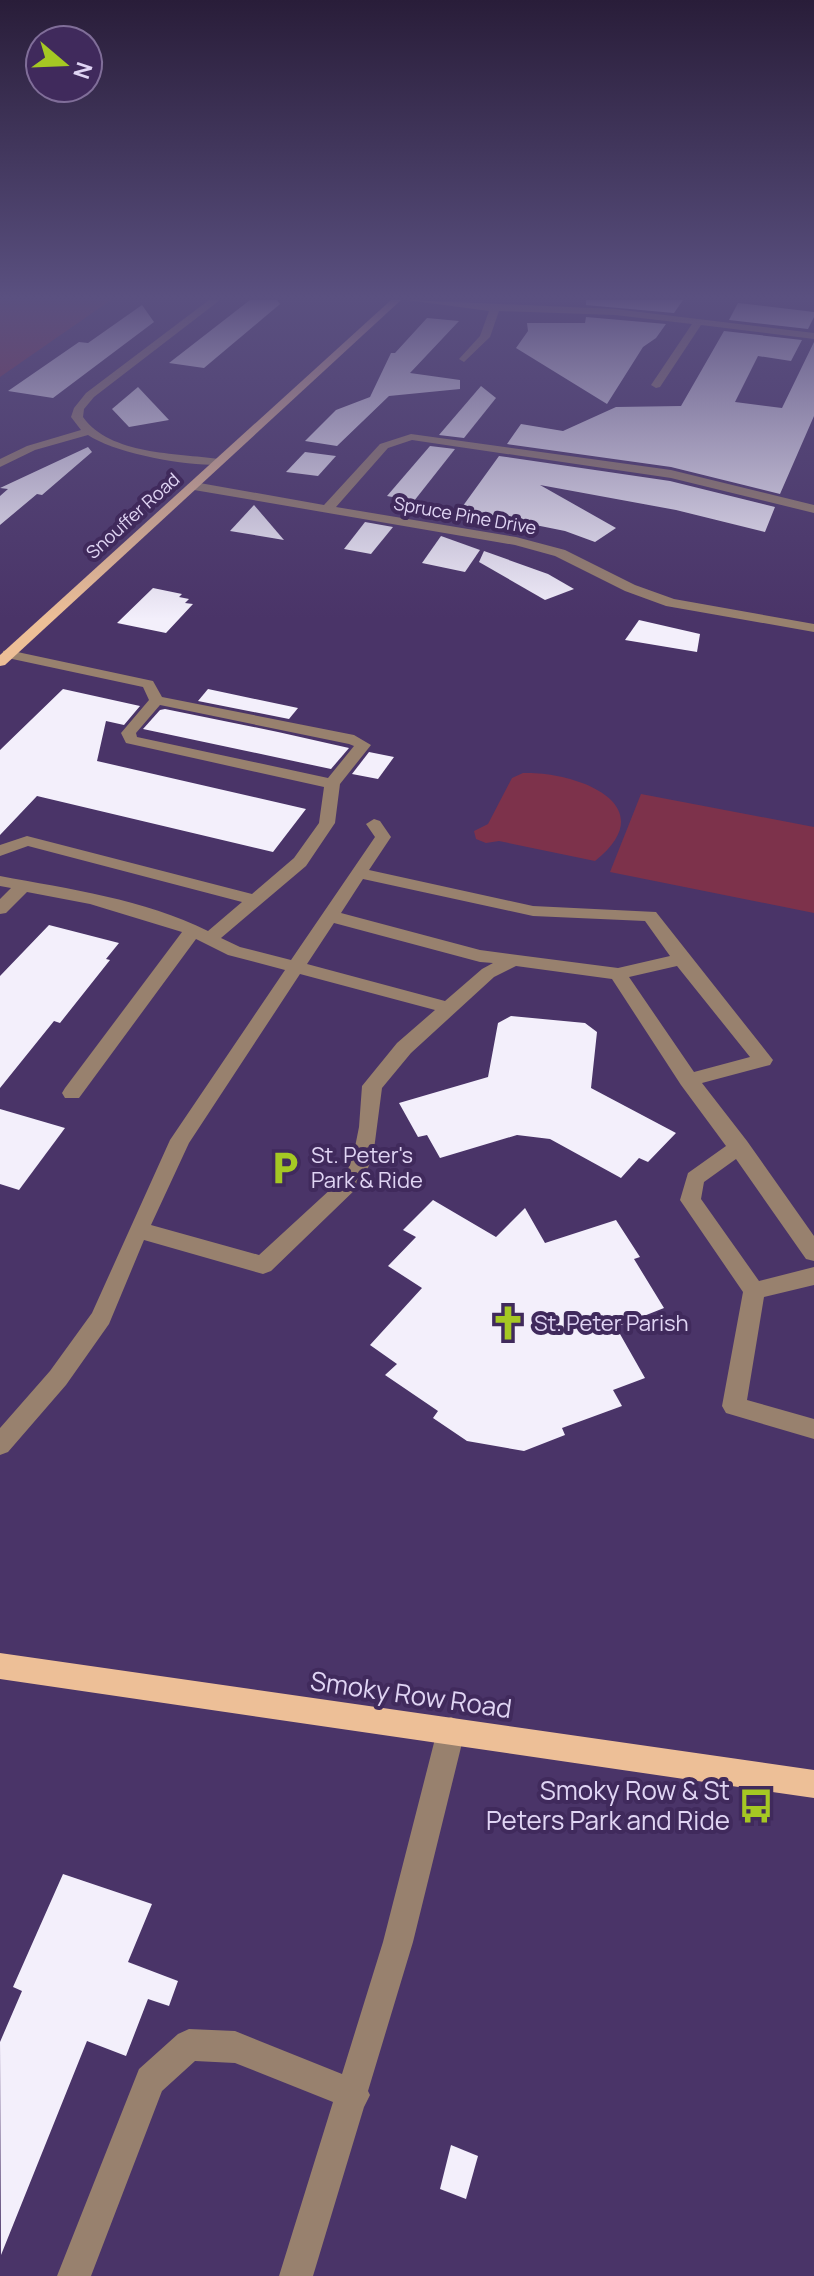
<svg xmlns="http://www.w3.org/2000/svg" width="814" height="2276" viewBox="0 0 814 2276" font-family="Manrope,sans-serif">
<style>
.green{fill:#7d324b}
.building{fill:#f3effb}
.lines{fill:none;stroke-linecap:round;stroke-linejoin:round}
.minor{fill:#98816e;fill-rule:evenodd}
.major{fill:#edbf97;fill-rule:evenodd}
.labels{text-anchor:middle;stroke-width:8;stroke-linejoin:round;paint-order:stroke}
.far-street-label{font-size:18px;fill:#e0d5f4;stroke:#402a5c}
.poi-label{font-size:22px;fill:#e0d5f4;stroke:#402a5c;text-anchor:start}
.near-street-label{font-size:26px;fill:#e0d5f4;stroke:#402a5c}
.near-poi-label{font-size:26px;fill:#e0d5f4;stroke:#402a5c;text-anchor:end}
</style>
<rect width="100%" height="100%" fill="#4a3468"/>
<g class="green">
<path d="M0,300H111L0,377Z"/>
<path d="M523,773C575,771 666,804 595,861L499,841L486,843L476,839L474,831L488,824L512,778Z"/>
<path d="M641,794L814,827V913L610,872Z"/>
</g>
<g class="building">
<path d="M250,300H277L280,304L204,368L169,363Z"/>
<path d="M586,300H683L674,313L586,305Z"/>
<path d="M738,303L814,312V317L808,329L729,320Z"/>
<path d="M142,305L154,322L53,398L8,391L79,342L88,343Z"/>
<path d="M586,317L666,324L656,338L643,347L607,404L516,348L528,331L527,323H585Z"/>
<path d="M427,318L459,321L410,373L460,380V389L389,396L337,446L305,441L336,410L370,397L391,353H395Z"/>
<path d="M724,331L802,340L791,361L758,356L735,402L782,408L814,342V416L780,494L671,467L507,444L521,424L563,431L616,407L681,406Z"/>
<path d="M481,386L496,398L464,438L439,435Z"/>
<path d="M138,387L169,420L129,427L112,409Z"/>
<path d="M430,446L455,449L414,501L387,496Z"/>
<path d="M88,447L92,452L42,495L37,494L0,525V496L8,489L0,488Z"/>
<path d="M305,452L336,456L318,476L286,472Z"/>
<path d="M499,456L670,481L775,507L765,532L676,510L540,485L616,528L595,542L565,531L460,510Z"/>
<path d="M254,505L284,540L230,531Z"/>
<path d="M365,522L393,527L371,554L344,549Z"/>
<path d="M441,536L480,550L465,572L422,563Z"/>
<path d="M484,551L548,574L574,589L545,600L479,562Z"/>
<path d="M153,588L182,594L179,597L189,599L185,603L193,604L166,633L117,623Z"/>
<path d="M639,620L700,634L697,652L625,640Z"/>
<path d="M63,689L140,706L124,725L106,721L97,761L306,809L273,852L37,796L0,835V750Z"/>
<path d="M208,689L298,708L289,719L198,701Z"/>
<path d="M165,709L278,732L349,748L331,769L143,729L160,710Z"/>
<path d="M369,752L394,757L378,779L352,774Z"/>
<path d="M49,925L119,943L106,959L110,960L60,1023L54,1021L0,1088V976Z"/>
<path d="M511,1016L585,1023L597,1032L591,1088L676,1133L648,1162L639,1158L621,1178L550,1139L517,1135L440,1158L427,1135L418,1137L399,1103L488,1077L498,1023Z"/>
<path d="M0,1109L65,1128L19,1190L0,1184Z"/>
<path d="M433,1200L496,1237L525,1208L545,1243L616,1220L640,1257L634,1259L664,1308L616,1327L645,1378L613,1390L622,1406L562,1428L565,1435L524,1451L467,1441L433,1418L438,1411L385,1375L397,1364L370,1345L422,1288L388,1266L416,1237L403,1230Z"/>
<path d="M63,1874L152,1904L128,1962L178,1981L169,2006L148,1999L126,2056L87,2041L1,2255L0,2042L22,1991L13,1987Z"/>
<path d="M451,2145L478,2156L466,2199L440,2189Z"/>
</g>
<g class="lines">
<g class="minor">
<path d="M209,300H220L94,397L84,409L83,417C110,455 176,453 219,459L223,460V464C191,468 114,453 88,435L35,450L0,467V459L27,446L81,430L71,417L74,408L86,393Z"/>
<path d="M407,300L615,309L814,333V339L701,325L660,387L656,388L651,385L692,324L615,315L499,311L490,337L464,362L459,359L480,336L489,311Z"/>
<path d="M411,434L671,470L814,505V513L671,478L412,440L388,448L336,507L516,537L565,550L635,585L674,599L814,624V632L666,606L625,591L555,556L515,545L194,490L188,486L194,482L324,505L380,444Z"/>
<path d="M8,650L153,681L162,697L354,735L371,745L340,784L335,823L306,866L221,938L240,947L291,960L375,837L366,824L374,819L380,821L391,837L369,870L533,906L656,912L773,1060L770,1065L702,1083L747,1141L814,1236V1261L806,1259L736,1159L704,1182L701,1199L759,1281L814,1267V1285L764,1297L747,1400L814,1419V1439L726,1413L722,1406L743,1292L680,1200L688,1173L726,1146L681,1085L612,979L516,966L494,977L411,1053L382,1088L373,1157L360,1185L271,1271L263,1274L144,1240L109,1324L66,1385L8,1452L0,1455V1428L50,1371L92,1313L170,1140L285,970L228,955L196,939L79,1098H65L62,1093L65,1088L182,932L90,904L27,892L6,913L0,914V899L11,888L0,886V876C69,889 144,899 208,931L242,902L28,846L0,856V845L27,836L252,894L294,858L319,823L324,787L126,743L121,733L149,700L143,687L3,657V651ZM160,705L349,744L354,746L328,778L137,737L136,733ZM363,879L533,916L645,921L670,956L618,968L480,950L341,913ZM334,923L480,962L493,963L482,969L445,1001L307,964ZM677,966L750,1057L694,1072L629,977ZM300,974L435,1010L397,1043L362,1086L359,1127L353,1157L345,1176L259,1255L151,1225L189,1143Z"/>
<path d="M451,1717L461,1721L465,1731L413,1942L368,2091L370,2095L364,2107L313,2276H279L333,2102L235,2063L195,2061L162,2091L91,2276H57L139,2069L178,2034L189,2029L235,2031L342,2074L383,1942L437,1731L441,1721Z"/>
</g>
<g class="major">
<path d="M391,300H401L5,665L0,666V655Z"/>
<path d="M0,1653L814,1770V1798L0,1679Z"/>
</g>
</g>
<linearGradient id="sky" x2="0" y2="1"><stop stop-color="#291d39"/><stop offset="0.48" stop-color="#5a5080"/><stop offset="1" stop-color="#5a5080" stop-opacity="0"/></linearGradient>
<rect width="814" height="619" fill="url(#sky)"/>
<defs>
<g id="parking-bare" transform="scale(2.76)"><path d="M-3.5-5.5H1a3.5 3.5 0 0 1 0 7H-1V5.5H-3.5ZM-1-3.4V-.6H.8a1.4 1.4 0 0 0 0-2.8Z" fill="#a5c823" stroke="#402a5c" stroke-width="2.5" paint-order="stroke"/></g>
<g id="church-bare" transform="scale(2.76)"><path d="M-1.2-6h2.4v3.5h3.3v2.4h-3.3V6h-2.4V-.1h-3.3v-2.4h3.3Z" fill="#a5c823" stroke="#402a5c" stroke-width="2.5" paint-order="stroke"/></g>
<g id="bus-bare" transform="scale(2.76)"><path d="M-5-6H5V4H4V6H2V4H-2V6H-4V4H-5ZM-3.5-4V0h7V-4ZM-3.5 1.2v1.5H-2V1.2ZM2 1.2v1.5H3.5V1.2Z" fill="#a5c823" stroke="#402a5c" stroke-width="2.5" paint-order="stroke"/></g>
</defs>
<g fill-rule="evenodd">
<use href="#parking-bare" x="285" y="1168"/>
<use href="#church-bare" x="508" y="1323"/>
<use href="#bus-bare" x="756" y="1806"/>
</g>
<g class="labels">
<g class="far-street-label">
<text transform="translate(133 516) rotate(-42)" y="6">Snouffer Road</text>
<text transform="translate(465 516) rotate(10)" y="6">Spruce Pine Drive</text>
</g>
<g class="poi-label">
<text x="311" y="1163">St. Peter's<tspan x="311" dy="25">Park &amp; Ride</tspan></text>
<text x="534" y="1331">St. Peter Parish</text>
</g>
<g class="near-street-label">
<text transform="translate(411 1695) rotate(8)" y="9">Smoky Row Road</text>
</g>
<g class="near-poi-label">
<text x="730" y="1800">Smoky Row &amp; St<tspan x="730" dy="30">Peters Park and Ride</tspan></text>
</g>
</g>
<g transform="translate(64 64) rotate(109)"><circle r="38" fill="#402a5c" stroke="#806e99" stroke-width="2"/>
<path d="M0-6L14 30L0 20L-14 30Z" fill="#a5c823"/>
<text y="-12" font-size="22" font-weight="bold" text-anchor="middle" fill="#e0d5f4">N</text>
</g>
</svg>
